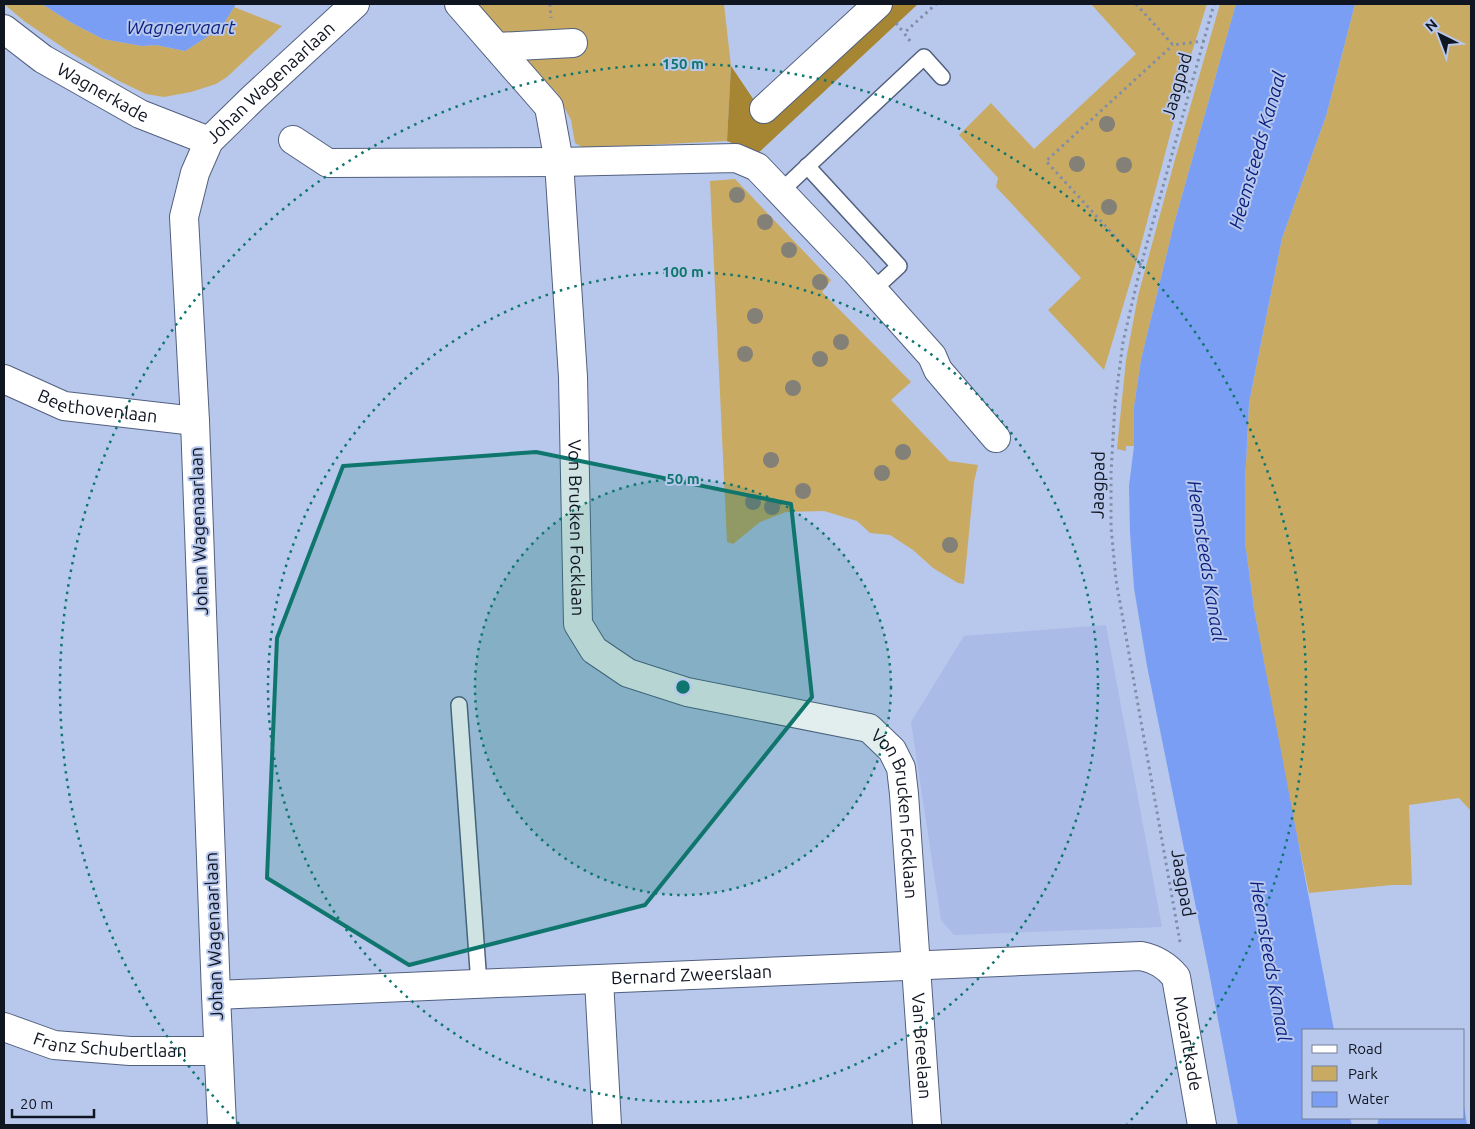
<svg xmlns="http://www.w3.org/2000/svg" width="1475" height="1129" viewBox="0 0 1475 1129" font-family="Ubuntu,sans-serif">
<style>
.built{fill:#a9bbe6}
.green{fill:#c9aa63}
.forest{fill:#a68533}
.water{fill:#7a9ef4}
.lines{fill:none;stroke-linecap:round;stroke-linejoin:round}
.service-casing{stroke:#52607f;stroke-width:18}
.minor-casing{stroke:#52607f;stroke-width:30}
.tertiary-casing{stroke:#52607f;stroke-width:30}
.path{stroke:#818eaa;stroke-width:3;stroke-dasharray:2.5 4;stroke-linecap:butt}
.service{stroke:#fff;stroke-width:15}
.minor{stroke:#fff;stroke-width:28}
.tertiary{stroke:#fff;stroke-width:28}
.tree{fill:#838078}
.marked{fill:#0f766e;fill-opacity:0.2;stroke:#0f766e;stroke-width:4;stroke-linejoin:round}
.ring{fill:none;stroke:#0f766e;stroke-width:2.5;stroke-dasharray:2.5 5}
.labels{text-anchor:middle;stroke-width:4;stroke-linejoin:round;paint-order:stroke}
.street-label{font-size:18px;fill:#101522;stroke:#b8c8ec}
.water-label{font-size:19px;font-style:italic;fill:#0b1f81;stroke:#b8c8ec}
.centre{fill:#0f766e;stroke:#b8c8ec;stroke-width:2.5}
.ring-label{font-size:15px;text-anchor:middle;font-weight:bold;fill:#0f766e;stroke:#b8c8ec;stroke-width:4;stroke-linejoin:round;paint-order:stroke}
</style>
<rect width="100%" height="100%" fill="#b8c8ec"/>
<path class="built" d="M1106,625L1162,927L954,935L941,920L911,722L964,636Z"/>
<g class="green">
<path d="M4,4H42L72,23L103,39L142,46L156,45L185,51L221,28L234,7L282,26L227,77L216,84L191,92L164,97L146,94L119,81L71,53L24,21Z"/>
<path d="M474,4H724L731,66L727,141L584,148L575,143L571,120L557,93Z"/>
<path d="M1091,4H1207L1192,52L1138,256L1104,370L1048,310L1081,278L996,187L998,178L959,135L991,103L1034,149L1136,54Z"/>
<path d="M1220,4H1236L1174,224L1141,360L1134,407V446H1126V451L1117,449L1126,360L1138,296L1174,163Z"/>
<path d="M1355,4H1471V809L1470,810L1459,798L1409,805L1412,885H1392L1309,893L1286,784L1254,609L1245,542V484L1249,403L1282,238L1326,116Z"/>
<path d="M735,179L831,280L822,292L911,382L891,400L949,461L978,465L974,482L964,584L958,583L933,568L913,550L890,535L870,533L857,521L824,511L786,512L760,522L733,544L727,542L710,181Z"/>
</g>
<path class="forest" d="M889,4H918L754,157L747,149L727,141L731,66L766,118Z"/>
<g class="water">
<path d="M42,4H236L221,28L185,51L156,45L142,46L103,39L72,23Z"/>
<path d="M1236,4H1355L1326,116L1282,238L1249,403L1245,483V542L1254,609L1334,1030H1304V1118H1350L1352,1125H1238L1208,967L1147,666L1134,588L1130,532L1129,486L1134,446V407L1141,360L1174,224Z"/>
<path d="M1464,1106L1467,1125H1377L1379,1118H1464Z"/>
</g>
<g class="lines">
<g class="service-casing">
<g id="service">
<path d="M807,166L899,266L873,290"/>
<path d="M781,191L924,57L942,77"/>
<path d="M459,705L479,984"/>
</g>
</g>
<g class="minor-casing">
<g id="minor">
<path id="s1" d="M459,4L549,107L559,162L573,377L578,624L594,650L628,673L687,692L869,728L892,750L901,768L904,794L927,1125"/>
<path id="s2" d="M4,29L43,59L140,114L209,141"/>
<path d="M497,47L573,43"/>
<path d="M764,109L878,4"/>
<path d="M293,140L328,163L559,162L736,158L757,167L855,270L932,356L938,370L996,438"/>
<path id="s3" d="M4,379L64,406L195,421"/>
<path d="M599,980L607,1125"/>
<path id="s4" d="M216,995L1141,956C1156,959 1166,965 1176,977L1202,1125"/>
<path id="s5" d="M4,1027L54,1045L130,1051H218"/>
</g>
</g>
<g class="tertiary-casing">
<g id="tertiary">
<path id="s6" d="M222,1125L216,995L195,421L184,217L195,173L209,141L253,98L355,4"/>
</g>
</g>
<g class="path">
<path d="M550,4L551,18"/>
<path d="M1136,4L1173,45L1204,41"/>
<path d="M896,23L904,33"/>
<path d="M910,41L904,33L936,4"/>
<path d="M1141,265L1046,161L1173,45"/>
<path d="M1180,942L1116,580L1111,527V473L1115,403L1123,342L1141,265L1214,4"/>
</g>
<use href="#service" class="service"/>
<use href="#minor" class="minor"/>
<use href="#tertiary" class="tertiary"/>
</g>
<g class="tree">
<circle cx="1107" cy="124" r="8"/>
<circle cx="1077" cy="164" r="8"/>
<circle cx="1124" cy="165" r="8"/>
<circle cx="737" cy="195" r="8"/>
<circle cx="1109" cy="207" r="8"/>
<circle cx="765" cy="222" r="8"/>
<circle cx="789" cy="250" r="8"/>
<circle cx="820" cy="282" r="8"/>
<circle cx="755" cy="316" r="8"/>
<circle cx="841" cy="342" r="8"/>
<circle cx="745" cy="354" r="8"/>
<circle cx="820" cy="359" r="8"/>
<circle cx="793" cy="388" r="8"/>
<circle cx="903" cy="452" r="8"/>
<circle cx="771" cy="460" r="8"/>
<circle cx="882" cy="473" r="8"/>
<circle cx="803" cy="491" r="8"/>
<circle cx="753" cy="502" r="8"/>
<circle cx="772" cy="507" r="8"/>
<circle cx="950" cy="545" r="8"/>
</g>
<path class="marked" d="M536,452L791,504L812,697L645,905L409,965L267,878L277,638L343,466Z"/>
<circle cx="683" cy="687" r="208" fill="#0f766e" fill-opacity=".12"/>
<g class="ring">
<circle cx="683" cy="687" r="208"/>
<circle cx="683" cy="687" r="415"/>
<path d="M239 1124A623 623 0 1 1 1127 1124"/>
</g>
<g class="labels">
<g class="street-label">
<text dy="6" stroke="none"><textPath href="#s6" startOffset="1074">Johan Wagenaarlaan</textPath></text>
<text transform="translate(1177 86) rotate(-74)" y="6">Jaagpad</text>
<text dy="6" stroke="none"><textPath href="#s2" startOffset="118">Wagnerkade</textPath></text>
<text dy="6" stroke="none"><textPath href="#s3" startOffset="99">Beethovenlaan</textPath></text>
<text transform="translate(1098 485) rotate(-89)" y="6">Jaagpad</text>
<text dy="6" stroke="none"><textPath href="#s1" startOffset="559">Von Brucken Focklaan</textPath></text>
<text transform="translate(199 531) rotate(-92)" y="6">Johan Wagenaarlaan</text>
<text dy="6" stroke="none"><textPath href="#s1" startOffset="1069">Von Brucken Focklaan</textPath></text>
<text transform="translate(1183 883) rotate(80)" y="6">Jaagpad</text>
<text transform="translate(214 936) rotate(-92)" y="6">Johan Wagenaarlaan</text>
<text dy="6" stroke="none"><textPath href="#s4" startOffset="476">Bernard Zweerslaan</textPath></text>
<text dy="6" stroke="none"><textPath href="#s5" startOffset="109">Franz Schubertlaan</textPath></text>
<text dy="6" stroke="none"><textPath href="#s4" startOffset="1035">Mozartkade</textPath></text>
<text dy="6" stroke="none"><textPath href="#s1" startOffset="1305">Van Breelaan</textPath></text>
</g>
<g class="water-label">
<text x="181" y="34">Wagnervaart</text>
<text transform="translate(1257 150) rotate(-74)" y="7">Heemsteeds Kanaal</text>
<text transform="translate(1207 561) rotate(81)" y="7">Heemsteeds Kanaal</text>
<text transform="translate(1271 961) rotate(80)" y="7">Heemsteeds Kanaal</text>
</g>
</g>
<circle cx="683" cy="687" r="8" class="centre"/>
<g class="ring-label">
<text x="683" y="69">150 m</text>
<text x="683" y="277">100 m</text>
<text x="683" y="484">50 m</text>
</g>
<rect width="1475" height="1129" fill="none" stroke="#101522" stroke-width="10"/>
<rect x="1302" y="1029" width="162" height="90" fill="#b8c8ec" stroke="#75809b"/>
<rect x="1312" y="1045" width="25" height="8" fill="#ffffff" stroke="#75809b"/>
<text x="1348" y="1054" font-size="15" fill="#101522">Road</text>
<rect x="1312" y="1066" width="25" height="15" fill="#c9aa63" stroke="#75809b"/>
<text x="1348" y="1079" font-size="15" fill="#101522">Park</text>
<rect x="1312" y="1092" width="25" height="15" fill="#7a9ef4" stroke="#75809b"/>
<text x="1348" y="1104" font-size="15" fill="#101522">Water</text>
<g transform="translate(1440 35) rotate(318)" stroke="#b8c8ec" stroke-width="4" paint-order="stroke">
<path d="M0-4L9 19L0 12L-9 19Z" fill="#101522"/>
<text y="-8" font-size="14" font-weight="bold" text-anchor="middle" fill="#101522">N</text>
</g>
<path d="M12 1109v8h82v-8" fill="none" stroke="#101522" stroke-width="2.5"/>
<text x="20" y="1109" font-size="15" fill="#101522" stroke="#b8c8ec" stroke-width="4" paint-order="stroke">20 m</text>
</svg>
